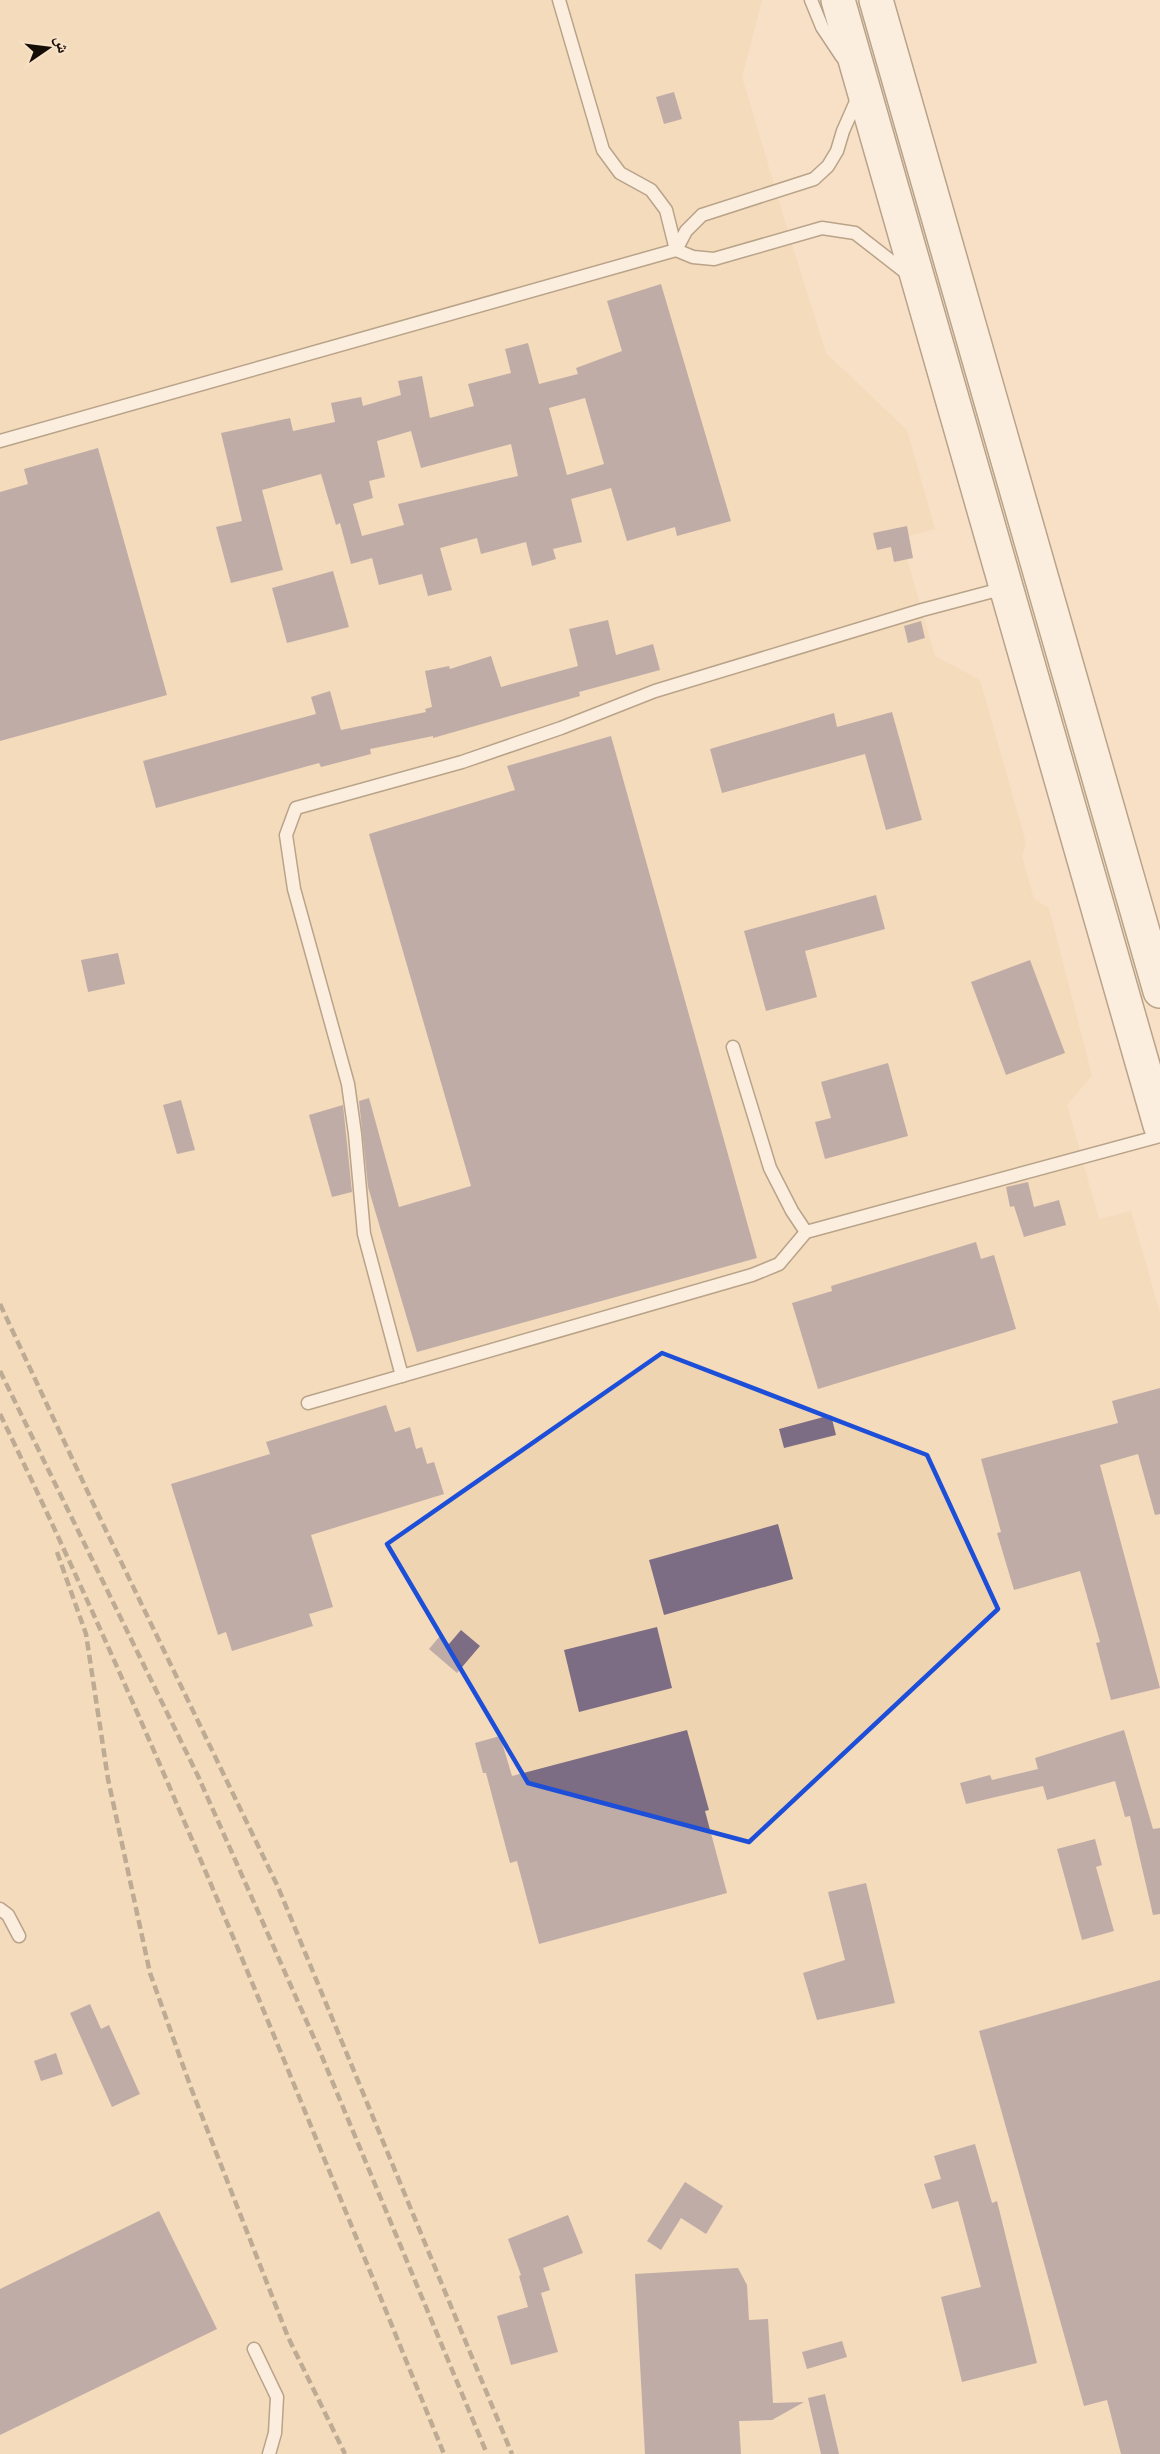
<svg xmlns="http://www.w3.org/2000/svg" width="1160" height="2454" viewBox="0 0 1160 2454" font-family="Mulish,'Noto Naskh Arabic',sans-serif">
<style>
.built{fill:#efd4b2}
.building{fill:#7c6d84;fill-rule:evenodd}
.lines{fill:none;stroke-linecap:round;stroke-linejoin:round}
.service-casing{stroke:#6d5941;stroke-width:15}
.trunk-casing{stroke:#6d5941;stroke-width:36}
.service{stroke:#fff;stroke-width:12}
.trunk{stroke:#fff;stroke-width:33}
.rail{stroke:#786a5a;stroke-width:4.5;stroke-dasharray:9 4.5;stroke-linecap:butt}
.marked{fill:none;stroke:#1d4ed8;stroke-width:4.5;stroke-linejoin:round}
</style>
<rect width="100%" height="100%" fill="#f7e0c5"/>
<path class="built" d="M0,0H762L742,77L790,238L826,353L907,430L935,529L901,538L935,656L980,680L1026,843L1022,856L1034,899L1049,908L1092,1076L1067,1105L1099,1219L1131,1211L1160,1313V2454H0Z"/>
<g class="building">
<path d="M674,92L682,119L664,124L656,97Z"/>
<path d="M661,284L731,521L677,536L675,527L627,541L611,488L571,499L582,542L553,549L556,559L532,566L526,542L481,554L477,538L440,548L452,590L428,596L422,574L379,585L372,558L351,564L340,523L336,525L321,474L262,490L283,570L231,583L216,527L242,521L221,433L290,418L293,431L335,422L331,403L361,397L363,406L401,395L398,381L422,376L430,418L474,406L468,384L511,373L505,349L528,343L539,384L578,374L576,368L622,351L607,301ZM585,398L604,464L567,475L549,408ZM411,431L421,468L511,444L518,476L398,504L404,525L362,536L353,504L373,498L369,481L385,477L377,441Z"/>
<path d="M98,448L167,695L0,741V492L28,484L24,469Z"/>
<path d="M907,526L913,558L894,562L891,547L877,550L873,533Z"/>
<path d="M333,571L349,627L287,643L272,588Z"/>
<path d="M608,620L616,655L653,644L660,670L579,692L580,696L433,738V736L370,749L371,754L321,767L319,763L156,808L143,761L316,714L311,697L330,691L341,730L426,712L425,709L432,707L425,671L449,666L450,669L491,656L501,687L578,666L569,629Z"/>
<path d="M921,621L925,638L908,643L904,626Z"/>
<path d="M892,712L922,820L886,830L865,754L722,793L710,749L834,713L837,727Z"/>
<path d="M611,736L757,1258L417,1352L368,1187L359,1101L369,1098L399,1207L471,1186L369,834L515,790L507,766Z"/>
<path d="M876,895L885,929L805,951L817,997L766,1011L744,931Z"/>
<path d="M118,953L125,984L88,992L81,960Z"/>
<path d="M1030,960L1065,1053L1006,1075L971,982Z"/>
<path d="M888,1063L908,1136L825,1159L815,1122L831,1118L821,1082Z"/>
<path d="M181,1100L195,1150L177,1154L163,1105Z"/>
<path d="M343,1105L352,1192L332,1197L309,1115Z"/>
<path d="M1028,1182L1034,1207L1059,1200L1066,1225L1024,1237L1014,1206L1010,1207L1006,1187Z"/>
<path d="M976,1242L981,1259L994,1255L1016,1329L818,1389L792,1303L832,1291L831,1286Z"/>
<path d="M1160,1388V1514L1155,1515L1138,1454L1100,1465L1160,1688L1111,1700L1096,1643L1100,1642L1080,1571L1014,1590L997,1533L1001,1532L981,1459L1118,1423L1112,1401Z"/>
<path d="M386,1405L395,1432L410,1427L416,1449L422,1447L427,1464L434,1462L444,1494L311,1535L333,1607L309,1614L313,1626L232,1651L226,1632L218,1635L171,1484L270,1454L266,1442Z"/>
<path d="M831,1415L836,1435L784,1448L779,1429Z"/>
<path d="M778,1524L793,1579L664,1615L649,1560Z"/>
<path d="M657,1627L672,1688L579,1712L564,1650Z"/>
<path d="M461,1630L480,1646L457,1673L429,1649L440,1636L449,1644Z"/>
<path d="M687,1730L709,1810L705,1811L727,1893L539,1944L517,1861L510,1863L486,1773H483L475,1743L500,1736L512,1776Z"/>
<path d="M1124,1730L1153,1829L1160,1828V1914L1153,1915L1130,1816L1125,1817L1115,1781L1047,1800L1043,1786L966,1804L960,1783L990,1775L992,1780L1038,1769L1035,1758Z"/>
<path d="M1095,1839L1102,1865L1096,1867L1114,1931L1082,1940L1057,1849Z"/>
<path d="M866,1883L895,2003L817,2020L803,1973L845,1960L828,1892Z"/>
<path d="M1160,1980V2454H1121L1107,2400L1084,2406L979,2031Z"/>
<path d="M90,2004L101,2029L109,2025L140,2094L112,2107L70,2013Z"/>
<path d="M56,2053L63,2074L41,2081L34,2061Z"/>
<path d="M975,2144L992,2203L997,2201L1037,2363L962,2382L941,2297L981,2287L958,2201L932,2209L924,2184L941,2179L934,2156Z"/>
<path d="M685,2182L723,2206L706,2234L681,2218L661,2250L647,2241Z"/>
<path d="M159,2211L217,2329L0,2435V2289Z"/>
<path d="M568,2215L583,2253L543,2268L550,2290L541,2293L558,2352L511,2365L497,2316L528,2307L519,2276L521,2275L508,2239Z"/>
<path d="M738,2268L747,2285L749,2320L768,2319L773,2403L804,2402L772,2420L739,2421L741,2454H645L635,2274Z"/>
<path d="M842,2341L847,2357L807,2369L802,2352Z"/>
<path d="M825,2394L839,2454H821L808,2398Z"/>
</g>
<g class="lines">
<g class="service-casing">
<g id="service">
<path d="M559,0L603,150L620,173L651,190L666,210L676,250"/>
<path d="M811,0L822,27L842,57"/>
<path d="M676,250L686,231L702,215L814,179L828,166L837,151L843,131L858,97"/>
<path d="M0,441L676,250L693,257L714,259L822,228L855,233L909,275"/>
<path d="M733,1047L770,1168L792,1211L806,1232"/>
<path d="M402,1376L364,1234L355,1134L348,1084L294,889L286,835L296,808L462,762L561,728L655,691L922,610L1005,588"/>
<path d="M308,1403L752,1275L779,1264L806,1232L1160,1136"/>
<path d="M0,1909L8,1915L19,1936"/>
<path d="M254,2349L277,2397L275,2433L269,2454"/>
</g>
</g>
<g class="trunk-casing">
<g id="trunk">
<path d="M838,0L1160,1125"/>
<path d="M876,0L1160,991"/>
</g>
</g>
<use href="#service" class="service"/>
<use href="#trunk" class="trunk"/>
<g class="rail">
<path d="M0,1304L99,1516L278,1887L512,2454"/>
<path d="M0,1371L198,1776L318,2047L487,2454"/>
<path d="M0,1414C164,1753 302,2105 444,2454"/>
<path d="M57,1552L86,1634L108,1779L150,1973L191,2088L288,2337L345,2454"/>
</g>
</g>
<path d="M0 0H1160V2454H0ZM662,1353L927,1455L998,1609L749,1842L528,1783L387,1544Z" fill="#f7e0c5" fill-opacity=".55" fill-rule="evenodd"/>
<path class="marked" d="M662,1353L927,1455L998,1609L749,1842L528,1783L387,1544Z"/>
<g transform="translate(48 48) rotate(76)" stroke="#f7e0c5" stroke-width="4.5" paint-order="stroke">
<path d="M0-4.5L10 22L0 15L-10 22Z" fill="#150d05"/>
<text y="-9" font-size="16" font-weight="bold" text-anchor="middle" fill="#150d05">ش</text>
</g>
</svg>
